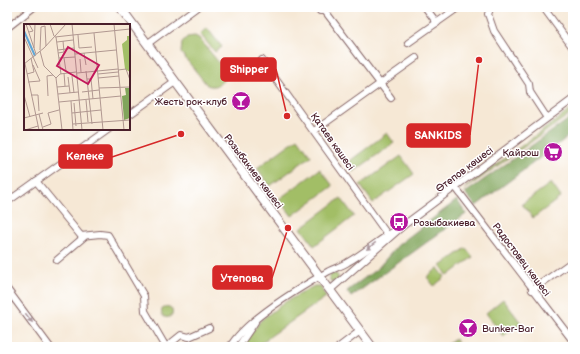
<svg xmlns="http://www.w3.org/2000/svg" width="580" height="354" viewBox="0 0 580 354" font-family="'Balsamiq Sans',sans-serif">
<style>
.green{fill:#a2be66;stroke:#766e48}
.forest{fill:#81a55b;stroke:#666243}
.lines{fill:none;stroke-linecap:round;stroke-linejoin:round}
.minor-casing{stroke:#866566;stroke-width:8}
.major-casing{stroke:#866566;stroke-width:10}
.minor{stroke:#fff;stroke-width:6}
.major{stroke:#fff;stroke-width:8}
.oneway{fill:#ae9aa0}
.labels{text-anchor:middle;stroke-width:3;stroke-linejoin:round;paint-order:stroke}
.poi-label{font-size:10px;fill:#4a1f2b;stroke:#fff;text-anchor:end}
.street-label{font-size:10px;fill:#4a1f2b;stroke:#fff}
.inset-river{fill:none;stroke:#60a6d6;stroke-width:2}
.inset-road{fill:none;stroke:#b19891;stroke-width:1}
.view{fill:#c2185b;fill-opacity:0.15;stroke:#c2185b;stroke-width:2}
.inset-edge{fill:none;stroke:#4a1f2b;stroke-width:2}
.leader{fill:none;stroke:#d62828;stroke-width:1.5}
.callout-dot{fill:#d62828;stroke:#fff;stroke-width:1.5}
.callout{fill:#d62828;stroke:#d62828;stroke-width:1.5}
.callout-label{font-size:11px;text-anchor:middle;font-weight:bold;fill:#fff}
</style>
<rect width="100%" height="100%" fill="#fff"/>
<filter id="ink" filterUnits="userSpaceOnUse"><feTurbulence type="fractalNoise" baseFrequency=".025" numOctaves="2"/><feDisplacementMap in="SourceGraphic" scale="8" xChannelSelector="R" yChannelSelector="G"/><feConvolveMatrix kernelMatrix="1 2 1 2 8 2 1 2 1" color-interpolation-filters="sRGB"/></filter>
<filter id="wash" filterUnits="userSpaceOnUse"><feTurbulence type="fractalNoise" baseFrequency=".012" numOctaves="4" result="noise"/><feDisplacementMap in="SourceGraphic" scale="16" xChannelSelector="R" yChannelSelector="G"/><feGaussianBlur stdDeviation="0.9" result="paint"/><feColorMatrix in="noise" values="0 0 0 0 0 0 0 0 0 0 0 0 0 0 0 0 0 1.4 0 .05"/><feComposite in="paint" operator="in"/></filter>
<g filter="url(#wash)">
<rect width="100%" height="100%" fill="#f6e8d5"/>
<g class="green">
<path d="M207,28L222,47L215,52L200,34Z"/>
<path d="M195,36L199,38L224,69L225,78C220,85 214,88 207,85L181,53L182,42L187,37Z"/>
<path d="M573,108V112L464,190L467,186Z"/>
<path d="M387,133L394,143L353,172L347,163Z"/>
<path d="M298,138L311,156L270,186L257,168Z"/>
<path d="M401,156L414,174L373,203L360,185Z"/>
<path d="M320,169L333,186L292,216L279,199Z"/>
<path d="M551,183L561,197L533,218L522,204Z"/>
<path d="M341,198L354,216L314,246L301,228Z"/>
<path d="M466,248L473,257L448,276L441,266Z"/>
<path d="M438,268L445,277L434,286L427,277Z"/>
<circle cx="334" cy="278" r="4.5"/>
<path d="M314,286H320L326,297L255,347H242L261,320L285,302Z"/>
<path d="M503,299L521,323L503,336L486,313Z"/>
<circle cx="167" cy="312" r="5.5"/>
<path d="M455,339L460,347H443Z"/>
</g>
<g class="forest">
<path d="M573,116V133L476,206L465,193Z"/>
<path d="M457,200L466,214L351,297L347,291L378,268L398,245Z"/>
</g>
</g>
<g filter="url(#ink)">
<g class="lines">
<g class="minor-casing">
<g id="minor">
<path d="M317,7L320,11H325L391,98"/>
<path d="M425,7L437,23"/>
<path d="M491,7L488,14L494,31L529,84L530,92L547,118"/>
<path d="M543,7L573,48"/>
<path d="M7,28L34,7"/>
<path d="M408,43L459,7"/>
<path d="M147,44L197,7"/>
<path d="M262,60L387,234"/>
<path d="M129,115L175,82"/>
<path d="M314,131L416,58"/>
<path d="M36,181L81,236L100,234L108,235L144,296L145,311L166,347"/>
<path d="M456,188L573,341"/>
<path d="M7,202L109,129"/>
<path d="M57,260L84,237"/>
<path d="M7,289L50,347"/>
<path d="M330,290L404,225L573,99"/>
<path d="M532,290L573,261"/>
<path d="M166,347L181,335L189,337L209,328"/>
<path d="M230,347C245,320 301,287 329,271C335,268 342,266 348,262C366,252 381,238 399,228"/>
<path d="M238,347L255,322"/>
<path d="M339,347L360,331"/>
</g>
</g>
<g class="major-casing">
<path id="major" d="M120,7L372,347"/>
</g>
<use href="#minor" class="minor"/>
<use href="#major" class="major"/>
</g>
<defs><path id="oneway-solid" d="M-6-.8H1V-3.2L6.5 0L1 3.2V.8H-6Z"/></defs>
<g class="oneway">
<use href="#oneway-solid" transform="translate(371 246) rotate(143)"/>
<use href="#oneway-solid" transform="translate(29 318) rotate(53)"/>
</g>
</g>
<defs>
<g id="bar-disc" transform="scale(1)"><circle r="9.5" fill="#b5179e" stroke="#fff"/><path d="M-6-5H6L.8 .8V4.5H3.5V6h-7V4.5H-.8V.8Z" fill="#fff"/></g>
<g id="supermarket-disc" transform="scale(1)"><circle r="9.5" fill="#b5179e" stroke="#fff"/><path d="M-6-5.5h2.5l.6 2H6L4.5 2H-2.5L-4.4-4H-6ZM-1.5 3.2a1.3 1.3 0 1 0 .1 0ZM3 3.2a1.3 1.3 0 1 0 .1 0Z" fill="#fff"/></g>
<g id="bus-disc" transform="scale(1)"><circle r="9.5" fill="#b5179e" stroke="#fff"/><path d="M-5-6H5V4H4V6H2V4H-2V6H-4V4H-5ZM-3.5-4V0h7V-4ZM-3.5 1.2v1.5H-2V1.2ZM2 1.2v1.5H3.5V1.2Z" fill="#fff"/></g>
</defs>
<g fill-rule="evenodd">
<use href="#bar-disc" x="241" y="101"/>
<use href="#supermarket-disc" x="553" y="152"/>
<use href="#bus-disc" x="399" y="222"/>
<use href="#bar-disc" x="468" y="328"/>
</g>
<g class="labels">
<g class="poi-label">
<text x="227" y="105">Жесть рок-клуб</text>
<text x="539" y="156">Қайрош</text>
<text x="413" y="226" text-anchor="start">Розыбакиева</text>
<text x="482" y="332" text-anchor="start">Bunker-Bar</text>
</g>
<g class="street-label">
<text transform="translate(333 141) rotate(55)" y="4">Қатаев көшесі</text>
<text transform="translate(464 169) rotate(-37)" y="4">Өтепов көшесі</text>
<text transform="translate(254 171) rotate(53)" y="4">Розыбакиев көшесі</text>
<text transform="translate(522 259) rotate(53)" y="4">Радостовец көшесі</text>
</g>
</g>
<g transform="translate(24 24)">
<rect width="106" height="106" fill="#f6e8d5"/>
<path d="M103,12H106V48L101,45L98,20L103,16Z" fill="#a2be66"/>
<path d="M101,64H105L106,94L100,96L98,72L102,71Z" fill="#81a55b"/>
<path class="inset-river" d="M0,7L11,32"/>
<path class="inset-road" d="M2,0L12,30M5,0L9,7L5,8M26,0L30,12M48,0L58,106M90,0L100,106M70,9L79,106M49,11L106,5M54,11L55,24L68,23M0,13L14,44M31,13L49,11M32,13L37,50M33,18L49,16M10,24L11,0M16,26L17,3L21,2L22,22M34,26L50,24M16,27L20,42L32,54L38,106M34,29L40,28L39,17M60,29L62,41M51,30L92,26M35,34L51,33M40,34L42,47M0,35L15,106M56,35L57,48M0,40L20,24L42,0M94,46L102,45L106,56M62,47L68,100M40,49L41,62M53,49L94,45M3,50L10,48L7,34M74,50L94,48M48,52L50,69M44,53L46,69M32,54L36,50L52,48M74,54L95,52M63,55H67L69,75M4,58L16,57L9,41M33,63L45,62M75,64L106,63M58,68L75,66M34,70L54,68M0,71L6,93M7,71H14L15,87M24,72L23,52L29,51M62,76L64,98M47,77L49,106M35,78L97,72M50,79L52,102M48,89L77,86M15,90L19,106M0,94L19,89M49,100L106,96M19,103L27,100L24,89L35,86M1,106L14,102"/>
<path class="view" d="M44,23L75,41L64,60L33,42Z"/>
<rect width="106" height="106" class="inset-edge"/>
</g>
<path class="leader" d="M287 116L276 69M479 60L470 135M181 134L112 157M288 228L272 278"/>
<g class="callout-dot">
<circle cx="287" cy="116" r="4"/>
<circle cx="479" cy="60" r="4"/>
<circle cx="181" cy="134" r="4"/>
<circle cx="288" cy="228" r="4"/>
</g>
<g class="callout">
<rect x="221" y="58" width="55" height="23" rx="4"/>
<rect x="407" y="124" width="63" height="23" rx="4"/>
<rect x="59" y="145" width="53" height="23" rx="4"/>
<rect x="213" y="266" width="59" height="23" rx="4"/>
</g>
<g class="callout-label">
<text x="249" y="73">Shipper</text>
<text x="438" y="139">SANKIDS</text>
<text x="85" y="160">Келеке</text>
<text x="242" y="282">Утепова</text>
</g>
<rect width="580" height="354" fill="none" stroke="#fff" stroke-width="24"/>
</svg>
